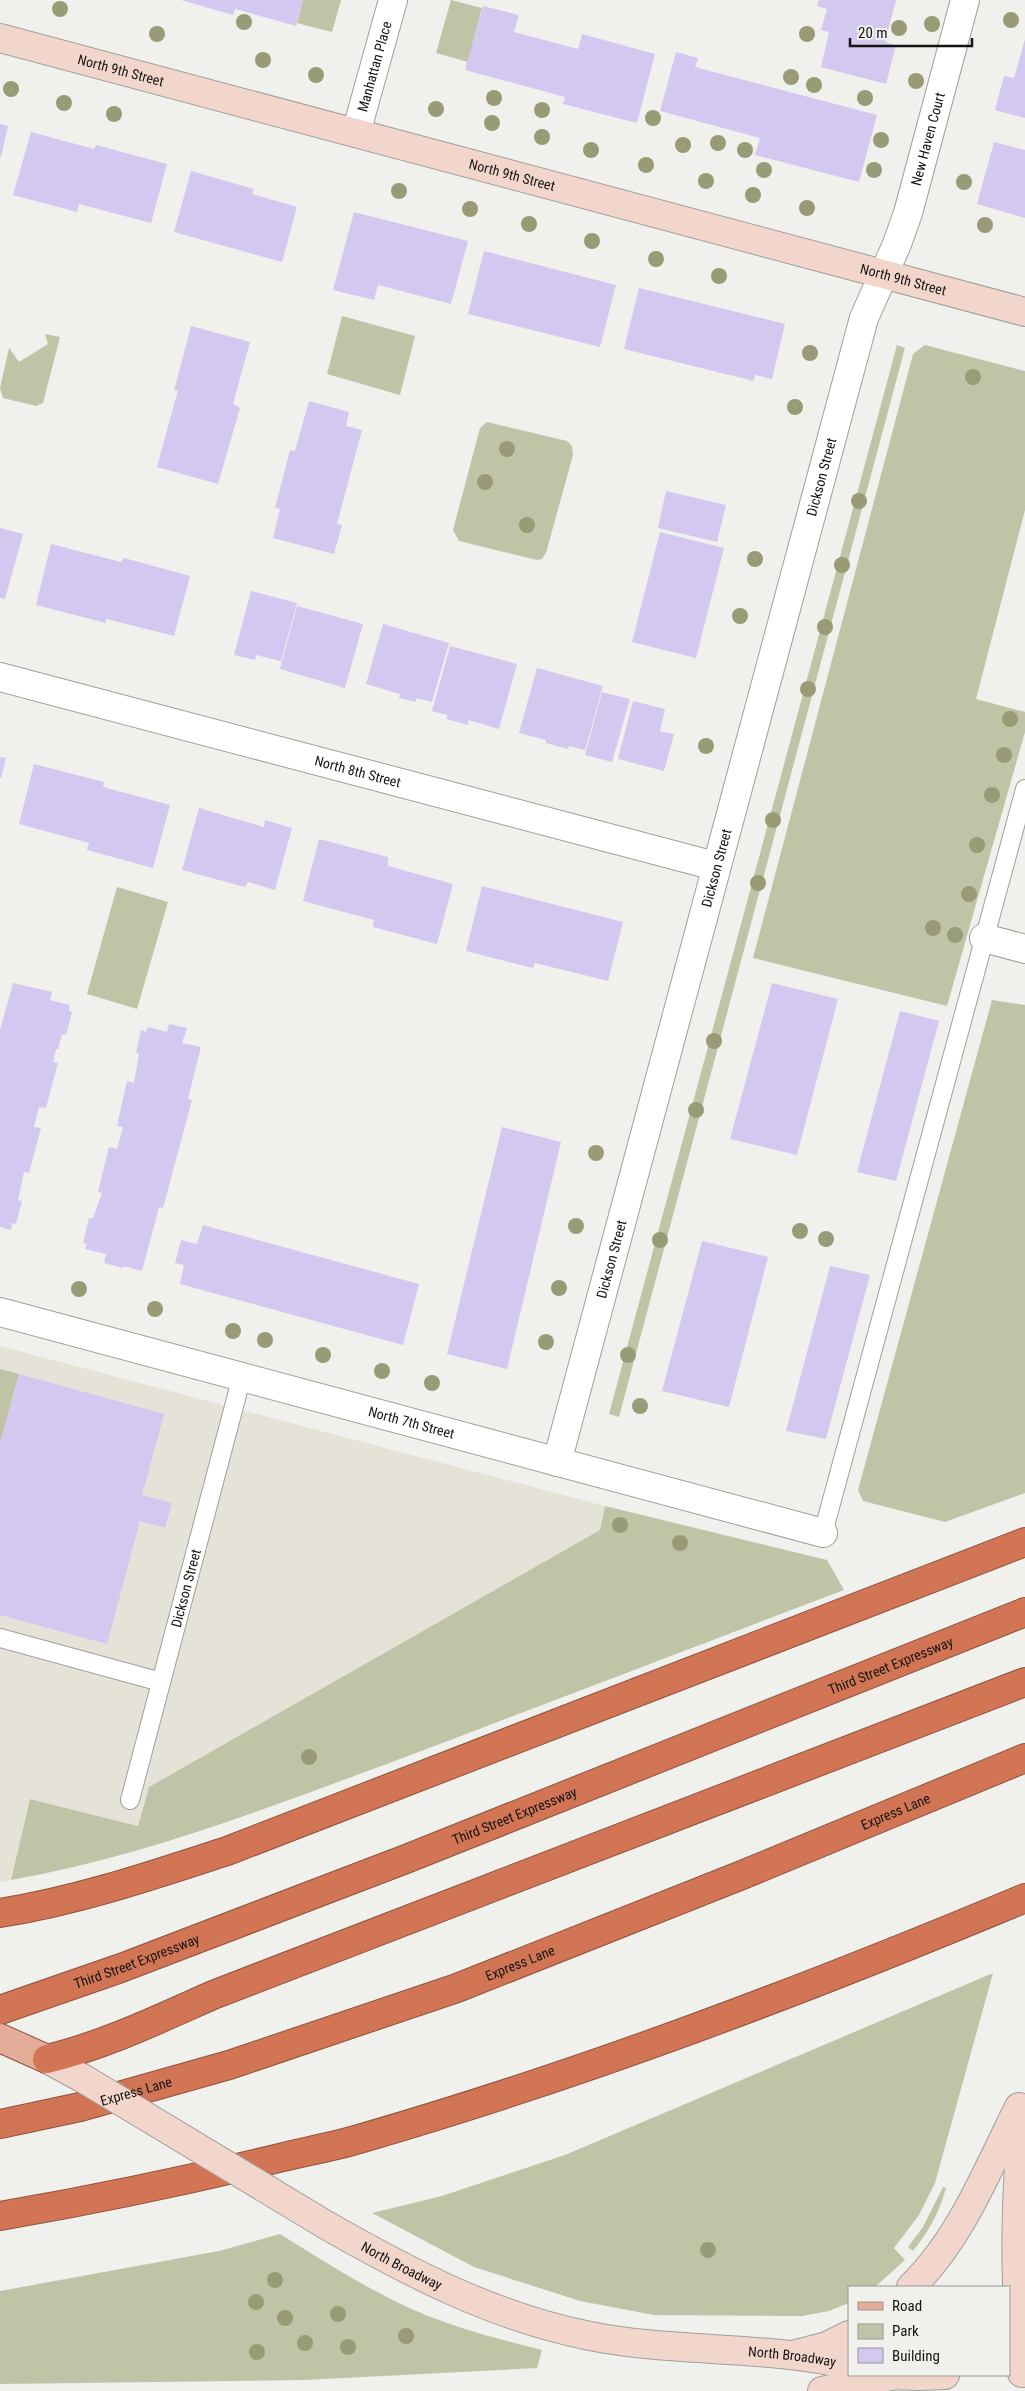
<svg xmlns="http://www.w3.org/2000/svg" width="1025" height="2391" viewBox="0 0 1025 2391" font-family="'Roboto Condensed',sans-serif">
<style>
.built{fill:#e5e2d8}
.green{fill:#c0c4a6}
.building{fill:#d4c8f0}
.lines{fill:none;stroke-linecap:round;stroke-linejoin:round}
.lane-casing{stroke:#a09f9c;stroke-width:20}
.street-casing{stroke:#a09f9c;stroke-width:30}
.secondary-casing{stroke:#a09f9c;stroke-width:30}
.primary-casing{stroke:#90533e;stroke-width:30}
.highway-casing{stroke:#90533e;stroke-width:30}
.lane{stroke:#fff;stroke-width:18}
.street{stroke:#fff;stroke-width:28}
.secondary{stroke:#f2d6cc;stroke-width:28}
.primary{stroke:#e4ac99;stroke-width:28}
.highway{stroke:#d27555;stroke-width:28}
.secondary-bridge-casing{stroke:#a09f9c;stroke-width:30;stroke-linecap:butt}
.secondary-bridge{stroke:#f2d6cc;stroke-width:28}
.tree{fill:#989b75}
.labels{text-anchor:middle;stroke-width:4;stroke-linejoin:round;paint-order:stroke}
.street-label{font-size:14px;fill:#141413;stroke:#f0f0ec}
</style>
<rect width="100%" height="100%" fill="#f0f0ec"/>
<path class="built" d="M0,1346L605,1506L600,1530L149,1787L138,1826L30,1799L11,1880L0,1882Z"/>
<g class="green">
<path d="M303,0H341L332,32L297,23Z"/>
<path d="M451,0L482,8L468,62L436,53Z"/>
<path d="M342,316L415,336L400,395L327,374Z"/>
<path d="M45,334L60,337L43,403L36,406L3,398L0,388L9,348L19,362L48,344Z"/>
<path d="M897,345L905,348L619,1417L609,1414Z"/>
<path d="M925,345L1025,371V510L976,699L1025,712V732L947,1006L753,958L913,354Z"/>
<path d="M487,422L567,441L572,446L573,455L546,553L542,559L537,560L459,541L453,530L480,428Z"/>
<path d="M117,887L168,902L137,1009L87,994Z"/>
<path d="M992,1000L1025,1005V1493L945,1522L863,1501L858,1490Z"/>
<path d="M0,1369L19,1374L0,1443Z"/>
<path d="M605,1506L827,1560L844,1590C694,1647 543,1705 392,1762C267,1808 143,1857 11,1880L30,1799L138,1826L149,1787L600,1530Z"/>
<path d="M993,1973L935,2183L919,2215L894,2248L905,2260L875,2287H849V2303L829,2311L802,2316L654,2315L580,2301L474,2267L372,2213L442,2196L565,2155Z"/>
<path d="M943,2187L946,2188C939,2213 929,2231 913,2251L908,2247L923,2227Z"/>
<path d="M280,2234C323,2261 367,2289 414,2310C455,2328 498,2339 542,2350L537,2368L305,2380L0,2384V2291L219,2251Z"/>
</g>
<g class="building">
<path d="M181,0H303L296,26L235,9L233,15Z"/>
<path d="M819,0H896L885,42L896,45L886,84L821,67L829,32L821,30L827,9L817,6Z"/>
<path d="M483,6L519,15L514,32L578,49L582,34L655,54L637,123L563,104L565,97L465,70Z"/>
<path d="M1025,39V118L995,110L1004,76L1014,78Z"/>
<path d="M676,52L698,58L695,67L877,115L859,182L755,155L760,138L660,111Z"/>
<path d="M0,124L8,126L1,157H0Z"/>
<path d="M31,132L94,149L96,145L167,164L151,223L79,204L77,212L13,195Z"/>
<path d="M994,142L1025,150V218L977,204Z"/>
<path d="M191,171L254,189L252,194L297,207L282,262L174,232Z"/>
<path d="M354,212L468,241L451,304L378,285L374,300L333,290Z"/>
<path d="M484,251L616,285L600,347L468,314Z"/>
<path d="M639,288L785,324L772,379L755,375L754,381L624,349Z"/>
<path d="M191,326L250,342L233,404L240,408L218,484L157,467L178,390L174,391Z"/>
<path d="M309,401L349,412L346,426L362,430L337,524L342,525L334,554L273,538L280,509L275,508L290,450L295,451Z"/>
<path d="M666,491L726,505L717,542L658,528Z"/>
<path d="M0,528L23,534L5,599L0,598Z"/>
<path d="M660,532L724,548L696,658L632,642Z"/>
<path d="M51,544L121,562L124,558L190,576L174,636L106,619V623L36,605Z"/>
<path d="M251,591L297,603L281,661L256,655L255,660L234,655Z"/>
<path d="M297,606L363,624L345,688L280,669Z"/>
<path d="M383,624L449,643L432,702L417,698L415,702L399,698L400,694L366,684Z"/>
<path d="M450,646L517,664L499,729L468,720V725L447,719V715L432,711Z"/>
<path d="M537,668L603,686L585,750L569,746L568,749L546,743V740L519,733Z"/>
<path d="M602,692L630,699L612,762L585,755Z"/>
<path d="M633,701L665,709L660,731L674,734L664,771L618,759Z"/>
<path d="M0,757L6,758L1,778H0Z"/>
<path d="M34,764L104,782L103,787L170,805L153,868L87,850L89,843L19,824Z"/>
<path d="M199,808L264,827L265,820L292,828L275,890L248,882L245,887L182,870Z"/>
<path d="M319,839L388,857V866L453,884L437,944L373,927L374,920L303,901Z"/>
<path d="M482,886L623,922L608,981L535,963L533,968L466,951Z"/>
<path d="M13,983L52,992L50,1000L70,1005L69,1011L72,1012L66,1035L62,1034L58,1049H56L53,1062L58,1063L46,1108L39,1107L34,1127L41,1128L29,1173L24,1172L18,1200L22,1201L16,1224L12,1223L11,1230L0,1227V1030Z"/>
<path d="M772,983L838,999L797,1155L730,1139Z"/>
<path d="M900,1011L939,1021L896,1181L857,1172Z"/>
<path d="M169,1024L187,1028L182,1043L201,1047L188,1099L192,1100L163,1208L159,1207L142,1271L123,1266V1268L104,1263L106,1254L85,1249L87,1244L83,1243L89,1218H93L102,1193L98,1192L109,1147L117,1149L123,1127L117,1126L127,1081L134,1083L139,1054L136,1053L141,1030L146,1032L148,1027L167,1032Z"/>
<path d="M502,1127L561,1142L507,1369L447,1354Z"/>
<path d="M203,1225L419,1284L403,1345L180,1284L184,1265L175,1263L181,1240L197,1244Z"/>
<path d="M702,1241L768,1257L729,1407L662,1391Z"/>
<path d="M830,1266L870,1275L826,1439L786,1431Z"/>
<path d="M19,1374L164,1414L142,1495L172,1503L165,1528L140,1521L107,1644L0,1615V1443Z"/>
</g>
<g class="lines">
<g class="lane-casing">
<g id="lane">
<path d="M823,1533L1025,789"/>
<path d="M0,1638L161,1682"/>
<path id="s1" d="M130,1800L242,1376"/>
</g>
</g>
<g class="street-casing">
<g id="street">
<path id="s2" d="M356,133L393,0"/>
<path id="s3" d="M0,677L715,866"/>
<path d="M984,938L1025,949"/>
<path id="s4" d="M0,1312L823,1533"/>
<path id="s5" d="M557,1462L864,318L897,244L908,213L965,0"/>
</g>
</g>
<g class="secondary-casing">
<g id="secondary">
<path id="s6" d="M0,38L1025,312"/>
<path d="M47,2059L84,2079"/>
<path id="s7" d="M326,2225C410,2273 494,2317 590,2336C675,2353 764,2345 849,2365"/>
<path d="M911,2287C961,2239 988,2168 1019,2107"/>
<path d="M796,2354L827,2346L849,2335"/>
<path d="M1022,2373C1015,2284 1013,2197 1025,2109"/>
<path d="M886,2375L919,2376L945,2375"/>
<path d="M822,2391L891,2376"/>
</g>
</g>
<g class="primary-casing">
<path id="primary" d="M0,2038L47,2059"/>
</g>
<g class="highway-casing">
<g id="highway">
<path d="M0,1913C77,1901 153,1875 227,1851L1025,1542"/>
<path id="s8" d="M0,2010L121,1968L406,1859L1025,1612"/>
<path d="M47,2059C105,2045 159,2019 213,1995L1025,1682"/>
<path id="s9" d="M0,2124L80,2107L229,2065L457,1988L742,1875L1025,1758"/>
<path d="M0,2216C92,2200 184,2181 275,2159C303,2152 332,2147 359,2139C587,2073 807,1989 1025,1898"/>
</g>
</g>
<use href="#lane" class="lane"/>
<use href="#street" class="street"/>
<use href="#secondary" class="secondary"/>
<use href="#primary" class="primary"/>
<use href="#highway" class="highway"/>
<g class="secondary-bridge-casing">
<path id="secondary-bridge" d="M84,2079L326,2225"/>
</g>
<use href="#secondary-bridge" class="secondary-bridge"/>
</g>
<g class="tree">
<circle cx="60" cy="9" r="8"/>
<circle cx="1011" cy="20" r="8"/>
<circle cx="244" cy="22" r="8"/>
<circle cx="932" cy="24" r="8"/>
<circle cx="899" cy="28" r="8"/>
<circle cx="157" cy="34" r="8"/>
<circle cx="807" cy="34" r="8"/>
<circle cx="263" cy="60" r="8"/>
<circle cx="316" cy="75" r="8"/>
<circle cx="791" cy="77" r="8"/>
<circle cx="916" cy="81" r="8"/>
<circle cx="814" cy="85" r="8"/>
<circle cx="11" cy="89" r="8"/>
<circle cx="494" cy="98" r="8"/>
<circle cx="865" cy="98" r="8"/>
<circle cx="64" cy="103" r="8"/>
<circle cx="436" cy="109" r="8"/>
<circle cx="542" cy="110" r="8"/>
<circle cx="114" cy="114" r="8"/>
<circle cx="653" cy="118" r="8"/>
<circle cx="492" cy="123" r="8"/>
<circle cx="542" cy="137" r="8"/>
<circle cx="881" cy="140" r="8"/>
<circle cx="718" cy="143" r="8"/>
<circle cx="683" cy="145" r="8"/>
<circle cx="591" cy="150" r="8"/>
<circle cx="745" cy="150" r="8"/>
<circle cx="646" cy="165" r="8"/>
<circle cx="764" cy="170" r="8"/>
<circle cx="874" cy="170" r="8"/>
<circle cx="706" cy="181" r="8"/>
<circle cx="964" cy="182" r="8"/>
<circle cx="399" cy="191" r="8"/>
<circle cx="753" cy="195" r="8"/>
<circle cx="807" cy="208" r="8"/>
<circle cx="470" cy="209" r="8"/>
<circle cx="529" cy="224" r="8"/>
<circle cx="985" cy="225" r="8"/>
<circle cx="592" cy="241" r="8"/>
<circle cx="656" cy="259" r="8"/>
<circle cx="719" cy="276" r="8"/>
<circle cx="810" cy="353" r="8"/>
<circle cx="973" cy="377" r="8"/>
<circle cx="795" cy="407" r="8"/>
<circle cx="507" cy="449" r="8"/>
<circle cx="485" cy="482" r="8"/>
<circle cx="859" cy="501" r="8"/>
<circle cx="527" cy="525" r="8"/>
<circle cx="755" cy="559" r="8"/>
<circle cx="842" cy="565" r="8"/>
<circle cx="740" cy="616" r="8"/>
<circle cx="825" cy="627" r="8"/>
<circle cx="808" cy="689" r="8"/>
<circle cx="1010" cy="719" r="8"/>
<circle cx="706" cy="746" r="8"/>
<circle cx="1004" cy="755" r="8"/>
<circle cx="992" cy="795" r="8"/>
<circle cx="773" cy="820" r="8"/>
<circle cx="977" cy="845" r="8"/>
<circle cx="758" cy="883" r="8"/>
<circle cx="969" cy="894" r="8"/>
<circle cx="933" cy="928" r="8"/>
<circle cx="955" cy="935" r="8"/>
<circle cx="714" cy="1041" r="8"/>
<circle cx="696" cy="1110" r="8"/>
<circle cx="596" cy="1153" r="8"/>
<circle cx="576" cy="1226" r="8"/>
<circle cx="800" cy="1231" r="8"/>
<circle cx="826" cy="1239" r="8"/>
<circle cx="660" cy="1240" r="8"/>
<circle cx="559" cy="1288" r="8"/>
<circle cx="79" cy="1289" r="8"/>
<circle cx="155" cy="1309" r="8"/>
<circle cx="233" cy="1331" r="8"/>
<circle cx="265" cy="1340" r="8"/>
<circle cx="546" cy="1342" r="8"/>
<circle cx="323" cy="1355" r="8"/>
<circle cx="628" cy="1355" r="8"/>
<circle cx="382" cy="1371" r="8"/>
<circle cx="432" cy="1383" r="8"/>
<circle cx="640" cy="1406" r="8"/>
<circle cx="620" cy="1525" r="8"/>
<circle cx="680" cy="1543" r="8"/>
<circle cx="309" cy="1757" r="8"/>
<circle cx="708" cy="2250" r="8"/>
<circle cx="275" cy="2280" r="8"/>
<circle cx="256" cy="2302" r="8"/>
<circle cx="338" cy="2314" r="8"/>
<circle cx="285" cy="2318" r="8"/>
<circle cx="406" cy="2336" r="8"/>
<circle cx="305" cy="2343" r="8"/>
<circle cx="348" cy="2347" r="8"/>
<circle cx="257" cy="2352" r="8"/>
</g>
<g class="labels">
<g class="street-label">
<text dy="5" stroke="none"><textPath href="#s2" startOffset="69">Manhattan Place</textPath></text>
<text dy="5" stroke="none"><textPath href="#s6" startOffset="125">North 9th Street</textPath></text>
<text dy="5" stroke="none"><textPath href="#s5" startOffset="1375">New Haven Court</textPath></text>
<text dy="5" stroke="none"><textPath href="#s6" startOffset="530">North 9th Street</textPath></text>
<text dy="5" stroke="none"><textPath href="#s6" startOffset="935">North 9th Street</textPath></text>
<text dy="5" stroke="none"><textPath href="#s5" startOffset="1020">Dickson Street</textPath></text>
<text dy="5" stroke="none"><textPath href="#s3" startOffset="370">North 8th Street</textPath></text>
<text dy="5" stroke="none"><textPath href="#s5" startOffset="615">Dickson Street</textPath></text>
<text dy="5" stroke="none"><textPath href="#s5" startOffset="210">Dickson Street</textPath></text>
<text dy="5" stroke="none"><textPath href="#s4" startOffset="426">North 7th Street</textPath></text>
<text dy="5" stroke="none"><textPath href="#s1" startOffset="219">Dickson Street</textPath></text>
<text dy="5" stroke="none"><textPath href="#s8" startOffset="955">Third Street Expressway</textPath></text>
<text dy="5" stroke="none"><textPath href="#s9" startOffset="950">Express Lane</textPath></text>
<text dy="5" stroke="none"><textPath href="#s8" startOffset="550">Third Street Expressway</textPath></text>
<text dy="5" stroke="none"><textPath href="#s8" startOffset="145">Third Street Expressway</textPath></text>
<text dy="5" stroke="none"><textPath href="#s9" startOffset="545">Express Lane</textPath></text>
<text dy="5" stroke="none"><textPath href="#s9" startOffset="140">Express Lane</textPath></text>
<text dy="5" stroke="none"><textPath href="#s7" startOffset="86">North Broadway</textPath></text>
<text dy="5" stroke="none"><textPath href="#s7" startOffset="491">North Broadway</textPath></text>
</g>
</g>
<rect x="848" y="2286" width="162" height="90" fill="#f0f0ec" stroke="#989895"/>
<rect x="858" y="2302" width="25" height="8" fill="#e4ac99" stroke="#989895"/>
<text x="892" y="2311" font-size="15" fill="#141413">Road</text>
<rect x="858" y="2324" width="25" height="15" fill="#c0c4a6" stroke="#989895"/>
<text x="892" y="2336" font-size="15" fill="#141413">Park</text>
<rect x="858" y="2348" width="25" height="15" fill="#d4c8f0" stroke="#989895"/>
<text x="892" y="2361" font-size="15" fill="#141413">Building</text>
<path d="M850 38v8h122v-8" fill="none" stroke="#141413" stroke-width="2.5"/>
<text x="858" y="38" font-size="15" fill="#141413" stroke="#f0f0ec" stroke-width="4" paint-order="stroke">20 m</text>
</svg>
